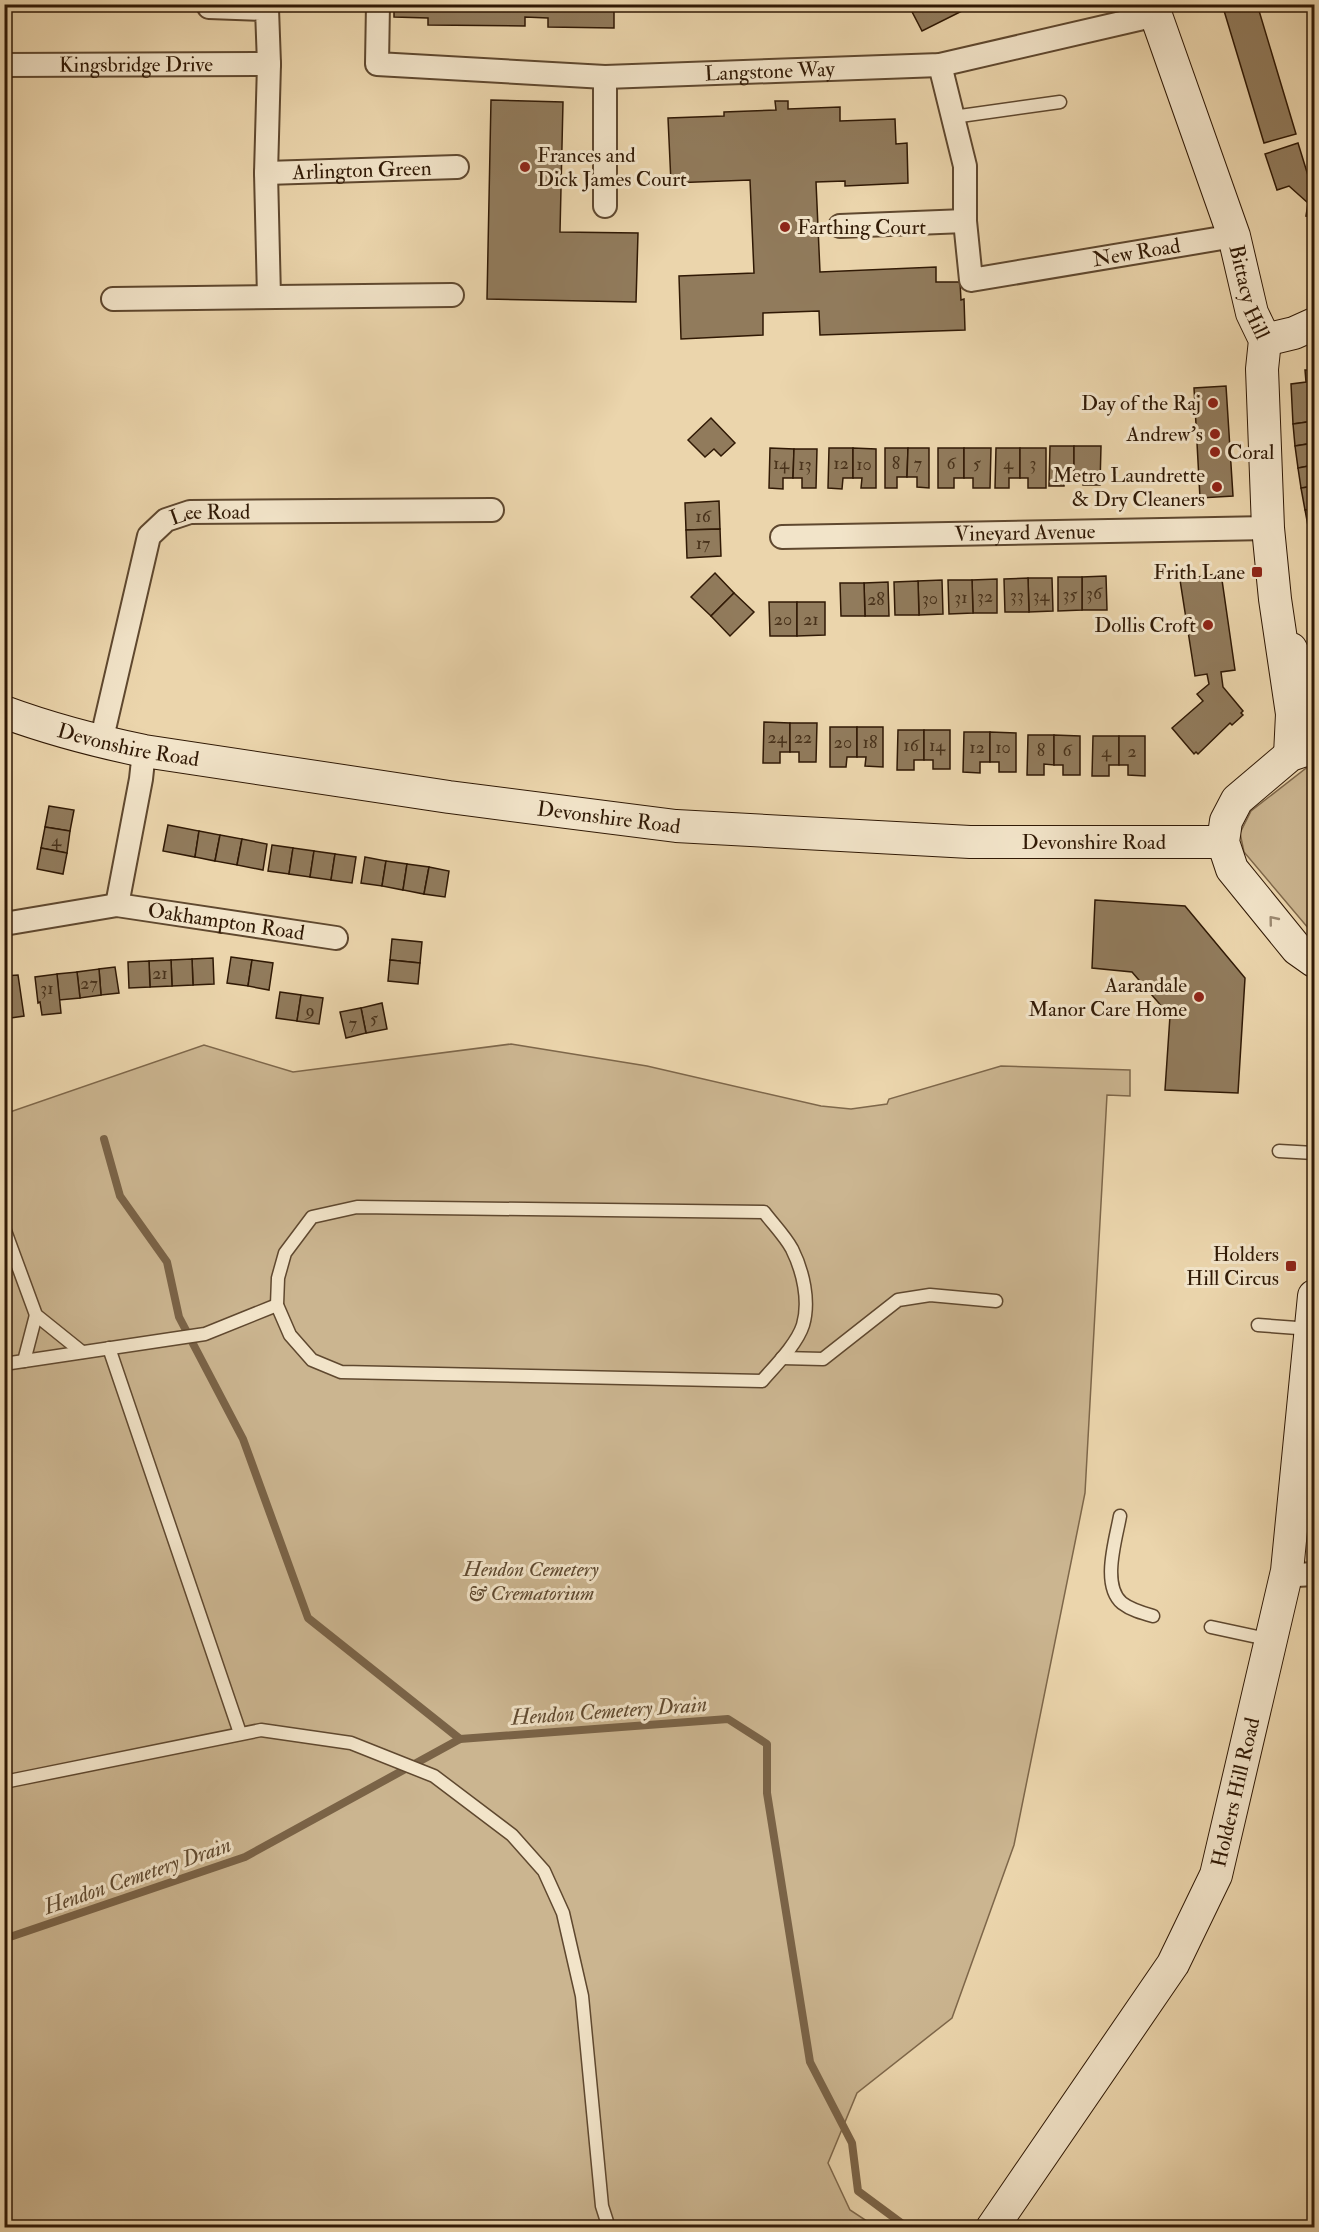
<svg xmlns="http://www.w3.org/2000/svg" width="1319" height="2232" viewBox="0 0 1319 2232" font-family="'IM FELL Double Pica',serif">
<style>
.green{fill:#cbb590;stroke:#7e674a;stroke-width:1.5}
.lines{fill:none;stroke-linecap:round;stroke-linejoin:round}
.stream{stroke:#7a6347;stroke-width:8}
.building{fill:#917b5c;stroke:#301905;stroke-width:1.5}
.lane-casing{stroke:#5f482f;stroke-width:15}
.street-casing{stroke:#5f482f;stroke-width:26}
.secondary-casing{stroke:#301905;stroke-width:34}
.lane{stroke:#f2e4c9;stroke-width:12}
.street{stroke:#f2e4c9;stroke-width:22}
.secondary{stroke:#f2e4c9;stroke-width:32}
.oneway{stroke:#9b8971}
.poi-dot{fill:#8f2418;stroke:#f2e4c9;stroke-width:2}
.labels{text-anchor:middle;stroke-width:6;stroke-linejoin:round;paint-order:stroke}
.number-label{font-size:18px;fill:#48321b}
.street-label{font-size:21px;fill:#301905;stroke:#f2e4c9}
.poi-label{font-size:21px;fill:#301905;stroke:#f2e4c9;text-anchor:end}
.park-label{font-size:21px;font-style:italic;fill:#5e482f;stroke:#f2e4c9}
.water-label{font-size:22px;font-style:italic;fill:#614b31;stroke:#f2e4c9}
</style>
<rect width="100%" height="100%" fill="#ebd5ac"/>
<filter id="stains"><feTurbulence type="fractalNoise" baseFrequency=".00333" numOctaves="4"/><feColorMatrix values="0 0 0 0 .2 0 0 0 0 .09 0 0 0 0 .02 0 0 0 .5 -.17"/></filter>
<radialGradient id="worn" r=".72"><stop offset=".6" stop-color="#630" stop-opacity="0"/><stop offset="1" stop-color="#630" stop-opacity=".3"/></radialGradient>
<g class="green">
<path d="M1314,762V935L1244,852L1240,833L1251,811Z"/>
<path d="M511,1044L647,1066L821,1106L851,1109L887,1104L889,1099L1001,1066L1130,1070V1096L1107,1095L1085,1493L1014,1845L952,2018L857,2093L828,2163L850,2210L876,2227H5L4,1114L204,1045L293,1072Z"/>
</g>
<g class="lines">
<g class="stream">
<path d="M104,1139L120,1196L167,1262L179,1317L243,1439L308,1618L460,1739"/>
<path d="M4,1939L245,1857L460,1739L728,1719L767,1744V1793L810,2062L852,2143L858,2191L908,2228"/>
</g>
</g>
<g class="building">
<path d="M394,4H621L620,9H614V28L548,27V18L525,17V26L428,25V18L394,17Z"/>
<path d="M908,4H976L922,31Z"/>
<path d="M1222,4H1257L1296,134L1264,143Z"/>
<path d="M491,100L563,102L560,232L638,233L636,302L487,299Z"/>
<path d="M775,101H788V109L840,107V121L895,119L896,144L907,143L908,183L845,186V181L816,182L820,272L936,267V282H960L961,300L964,299L965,330L820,335L819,311L763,313V335L681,339L679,276L754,273L750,180L671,183L668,118L724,116V112L776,110Z"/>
<path d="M1298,143L1310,182H1314V217L1306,216L1308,203L1289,186L1277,190L1265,154Z"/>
<path d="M1305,370H1314V421L1293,424L1291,384L1306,382Z"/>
<path d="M1226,386L1233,496L1200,498L1194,388Z"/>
<path d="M711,418L735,443L721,456L714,449L705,457L688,440Z"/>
<path d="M1314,421V443L1295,446L1293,424Z"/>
<path d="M1314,443V465L1298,468L1295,446Z"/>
<path d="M1050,446H1074V475H1064V486H1049Z"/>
<path d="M1074,446H1101L1100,485H1083V475H1074Z"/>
<path d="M770,448L794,449L793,478H783V489L769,488Z"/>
<path d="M829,448H853V478H843L842,489L828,488Z"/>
<path d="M853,448L876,449V488H861L862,478H853Z"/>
<path d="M885,448H908L907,477H897V488H885Z"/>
<path d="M908,448H929V488L917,487V477H907Z"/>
<path d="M938,448H964V478H954V488H938Z"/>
<path d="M964,448H991L990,488H973V478H964Z"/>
<path d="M996,448H1020V478H1009V488H995Z"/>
<path d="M1020,448H1046V488H1028V478H1020Z"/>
<path d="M794,449H817L816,488H802V478H793Z"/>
<path d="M1314,465V486L1301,488L1298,468Z"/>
<path d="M1314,486V509L1305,510L1301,488Z"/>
<path d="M719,501L720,529L686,530L685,503Z"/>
<path d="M1314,509V530L1309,531L1305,510Z"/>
<path d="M720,529L721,556L687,558L686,530Z"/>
<path d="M1314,530V552H1312L1309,531Z"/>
<path d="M715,573L734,593L711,616L691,597Z"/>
<path d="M1221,573L1235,670L1221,672L1223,687L1243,711L1241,713L1243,715L1232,725L1230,723L1198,754L1196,752L1194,754L1172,728L1203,701L1197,694L1209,684L1207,674L1195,676L1180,580Z"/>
<path d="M1106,576L1107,610H1082V577Z"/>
<path d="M1058,577H1082V610L1058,611Z"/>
<path d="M1028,578H1052L1053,611L1029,612Z"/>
<path d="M1028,578L1029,612H1005L1004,579Z"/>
<path d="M997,579V613H973L972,580Z"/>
<path d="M942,580L943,614L919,615L918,581Z"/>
<path d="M948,580H972L973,613L949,614Z"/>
<path d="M918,581L919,615H895L894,582Z"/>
<path d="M888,582L889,616H865L864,583Z"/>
<path d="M840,583H864L865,616H841Z"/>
<path d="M734,593L754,612L730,636L711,616Z"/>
<path d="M769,602H797V636H770Z"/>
<path d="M797,602H825V635L797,636Z"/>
<path d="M764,722L790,723V752H780V763H763Z"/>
<path d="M790,723H817L816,762H799V752H790Z"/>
<path d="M830,727H857V757H847L846,767H830Z"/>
<path d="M857,727H883V767L865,766L866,757H857Z"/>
<path d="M898,730H924V760H914V770H897Z"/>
<path d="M924,730H950V769H933V760H924Z"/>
<path d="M964,732H990V762H980V773L963,772Z"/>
<path d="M990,732L1016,733V772H999V762H990Z"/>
<path d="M1028,735H1054V765L1044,764V775H1027Z"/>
<path d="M1054,735L1080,736V775H1063V765H1054Z"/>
<path d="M1093,736H1119V765H1109V776H1092Z"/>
<path d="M1119,736H1145V776L1128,775V765H1119Z"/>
<path d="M49,806L74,810L70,831L45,827Z"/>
<path d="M168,825L199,831L195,857L163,851Z"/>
<path d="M45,827L70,831L67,853L41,848Z"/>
<path d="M199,831L220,835L215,861L195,857Z"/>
<path d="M220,835L242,839L237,865L215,861Z"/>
<path d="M242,839L267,844L263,870L237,865Z"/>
<path d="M272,845L293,848L289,874L268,871Z"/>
<path d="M41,848L67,853L63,874L37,869Z"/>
<path d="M293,848L314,851L310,877L289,874Z"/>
<path d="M314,851L335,854L331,880L310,877Z"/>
<path d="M335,854L356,857L352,883L331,880Z"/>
<path d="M365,857L386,861L382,886L361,883Z"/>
<path d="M386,861L407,864L403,890L382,886Z"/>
<path d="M407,864L429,867L424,894L403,890Z"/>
<path d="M429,867L449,871L445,897L424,894Z"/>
<path d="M1095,900L1185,906L1245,978L1238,1093L1165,1090L1170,1016L1132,972L1092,968Z"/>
<path d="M392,939L422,942L420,963L390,960Z"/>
<path d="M231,957L252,960L248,986L227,983Z"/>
<path d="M213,958L214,984L193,985L192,959Z"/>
<path d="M192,959L193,985L172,986L171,960Z"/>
<path d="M171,960L172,986L150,987L149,961Z"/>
<path d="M252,960L273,963L269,990L248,986Z"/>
<path d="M390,960L420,963L418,984L388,981Z"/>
<path d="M149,961L150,987L129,988L128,962Z"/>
<path d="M115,967L119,993L101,995L99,969Z"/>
<path d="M99,969L101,995L80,998L77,972Z"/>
<path d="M77,972L80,998L59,1000L57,974Z"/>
<path d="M57,974L61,1013L42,1015L40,1002L38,1003L35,977Z"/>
<path d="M18,975L24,1016L4,1019V976Z"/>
<path d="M280,992L301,995L297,1021L276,1018Z"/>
<path d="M301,995L323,998L319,1024L297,1021Z"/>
<path d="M382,1003L387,1029L366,1033L361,1008Z"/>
<path d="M361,1008L366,1033L346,1038L340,1012Z"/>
</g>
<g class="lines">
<g class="lane-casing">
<g id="lane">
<path d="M953,117L1060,102"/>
<path d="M1279,1151L1314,1153"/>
<path d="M357,1207L764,1212C773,1224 785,1236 792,1249C803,1271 810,1301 803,1325C797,1344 775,1366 762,1381L341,1372L312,1360L290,1335L277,1305L278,1278L285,1253L312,1217Z"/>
<path d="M4,1228L36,1315L82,1352"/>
<path d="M1258,1325L1311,1329"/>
<path d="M109,1348L240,1733"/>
<path d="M782,1358L823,1359L898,1300L930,1295L996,1301"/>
<path d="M24,1361L36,1315"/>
<path d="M4,1364L205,1334L277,1305"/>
<path d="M1120,1516C1116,1539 1101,1585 1122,1603C1131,1610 1142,1613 1153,1616"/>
<path d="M1211,1627L1271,1640"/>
<path d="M4,1782L261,1730L351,1743L434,1776L512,1835L544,1871L563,1913L582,1996L602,2206L609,2228"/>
</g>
</g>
<g class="street-casing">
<g id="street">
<path id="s1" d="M378,4L377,64L605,77L940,65L1156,15"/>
<path d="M209,7L267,9L269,64L266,173L269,297"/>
<path id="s2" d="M4,65L269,64"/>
<path id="s3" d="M940,65L965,166V221L971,280L1234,236"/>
<path d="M605,77V206"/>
<path id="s4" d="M266,173L457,167"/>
<path d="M840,226L965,221"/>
<path d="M113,299L452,295"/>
<path id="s5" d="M782,537L1268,528"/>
<path id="s6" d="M101,742L149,536L166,520L190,512L492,510"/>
<path d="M117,905L141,779L144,751"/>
<path id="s7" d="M4,924L117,905L336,938"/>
<path d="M1287,1571L1297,1575L1314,1574"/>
</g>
</g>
<g class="secondary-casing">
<g id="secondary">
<path id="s8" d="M1152,4L1234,236L1252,313L1265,340L1262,369L1268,528L1275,599L1292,714L1290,755"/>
<path d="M1265,340L1294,333L1314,324"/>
<path d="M1291,649L1314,694"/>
<path id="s9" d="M4,712C50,729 96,741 144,751L449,797L676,826L970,842H1223"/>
<path d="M1314,747L1290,755L1237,800L1226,821L1223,842L1232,869L1297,949L1314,961"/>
<path id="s10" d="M992,2228L1173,1964L1216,1875L1287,1571L1314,1296"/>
</g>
</g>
<use href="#lane" class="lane"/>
<use href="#street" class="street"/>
<use href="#secondary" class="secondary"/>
</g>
<defs><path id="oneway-chevron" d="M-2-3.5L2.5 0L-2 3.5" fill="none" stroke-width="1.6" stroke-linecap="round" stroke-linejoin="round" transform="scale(1.5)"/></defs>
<use class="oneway" href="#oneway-chevron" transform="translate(1273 920) rotate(-129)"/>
<g class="poi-dot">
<circle cx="525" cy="167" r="6"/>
<circle cx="785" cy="227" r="6"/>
<circle cx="1213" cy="403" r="6"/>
<circle cx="1215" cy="434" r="6"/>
<circle cx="1215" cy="452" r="6"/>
<circle cx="1217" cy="487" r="6"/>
<rect x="1251" y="566" width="12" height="12" rx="3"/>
<circle cx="1208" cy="625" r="6"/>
<circle cx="1199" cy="997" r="6"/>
<rect x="1285" y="1260" width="12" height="12" rx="3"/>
</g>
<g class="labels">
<g class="number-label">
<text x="781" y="469">14</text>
<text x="841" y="469">12</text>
<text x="896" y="469">8</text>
<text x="918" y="469">7</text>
<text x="951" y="469">6</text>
<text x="977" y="469">5</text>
<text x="1008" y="469">4</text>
<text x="1033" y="469">3</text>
<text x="805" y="470">13</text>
<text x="864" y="470">10</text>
<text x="703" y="522">16</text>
<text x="703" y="549">17</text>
<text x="1094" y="599">36</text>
<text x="1070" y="600">35</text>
<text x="1017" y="601">33</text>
<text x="1041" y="601">34</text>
<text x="985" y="602">32</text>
<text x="961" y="603">31</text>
<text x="930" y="604">30</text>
<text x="876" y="605">28</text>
<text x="783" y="625">20</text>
<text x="811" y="625">21</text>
<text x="777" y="743">24</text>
<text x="803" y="743">22</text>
<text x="843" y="748">20</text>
<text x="870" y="748">18</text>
<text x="911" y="751">16</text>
<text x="937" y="751">14</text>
<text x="977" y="753">12</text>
<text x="1003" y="753">10</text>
<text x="1041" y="756">8</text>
<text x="1067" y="756">6</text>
<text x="1106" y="757">4</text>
<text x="1132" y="757">2</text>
<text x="56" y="846">4</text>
<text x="160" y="979">21</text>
<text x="89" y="989">27</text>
<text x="47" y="994">31</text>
<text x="310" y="1016">9</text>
<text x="374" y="1024">5</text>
<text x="353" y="1029">7</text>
</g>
<g class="street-label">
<text dy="7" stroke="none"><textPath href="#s2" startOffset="132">Kingsbridge Drive</textPath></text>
<text dy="7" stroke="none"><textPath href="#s1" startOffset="453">Langstone Way</textPath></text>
<text dy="7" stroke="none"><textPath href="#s4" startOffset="96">Arlington Green</textPath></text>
<text dy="7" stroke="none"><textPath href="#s3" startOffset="386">New Road</textPath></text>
<text dy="7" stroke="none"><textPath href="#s8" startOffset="304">Bittacy Hill</textPath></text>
<text dy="7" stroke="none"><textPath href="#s6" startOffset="280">Lee Road</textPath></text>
<text dy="7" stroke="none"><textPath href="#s5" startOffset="243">Vineyard Avenue</textPath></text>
<text dy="7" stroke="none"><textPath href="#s9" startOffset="129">Devonshire Road</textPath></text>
<text dy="7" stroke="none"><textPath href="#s9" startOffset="615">Devonshire Road</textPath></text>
<text dy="7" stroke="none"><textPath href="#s9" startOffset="1101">Devonshire Road</textPath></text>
<text dy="7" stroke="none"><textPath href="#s7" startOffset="225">Oakhampton Road</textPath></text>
<text dy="7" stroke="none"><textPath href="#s10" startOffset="504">Holders Hill Road</textPath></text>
</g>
<g class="poi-label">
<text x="537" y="162" text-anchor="start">Frances and<tspan x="537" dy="24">Dick James Court</tspan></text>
<text x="797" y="234" text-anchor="start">Farthing Court</text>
<text x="1201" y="410">Day of the Raj</text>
<text x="1203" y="441">Andrew's</text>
<text x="1227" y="459" text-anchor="start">Coral</text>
<text x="1205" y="482">Metro Laundrette<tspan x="1205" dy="24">&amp; Dry Cleaners</tspan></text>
<text x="1245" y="579">Frith Lane</text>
<text x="1196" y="632">Dollis Croft</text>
<text x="1187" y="992">Aarandale<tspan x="1187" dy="24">Manor Care Home</tspan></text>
<text x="1279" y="1261">Holders<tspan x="1279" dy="24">Hill Circus</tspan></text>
</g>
<g class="park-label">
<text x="531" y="1576">Hendon Cemetery<tspan x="531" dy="24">&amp; Crematorium</tspan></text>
</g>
<g class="water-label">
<text transform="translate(609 1710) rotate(-4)" y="8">Hendon Cemetery Drain</text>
<text transform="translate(137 1875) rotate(-19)" y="8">Hendon Cemetery Drain</text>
</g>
</g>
<rect width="1319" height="2232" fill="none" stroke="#ebd5ac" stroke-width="24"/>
<rect x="6" y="6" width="1307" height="2220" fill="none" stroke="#301905" stroke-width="3"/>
<rect x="12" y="12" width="1295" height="2208" fill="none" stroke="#301905" stroke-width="1.5"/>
<rect width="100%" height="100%" filter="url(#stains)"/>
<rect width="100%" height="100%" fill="url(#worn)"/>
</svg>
